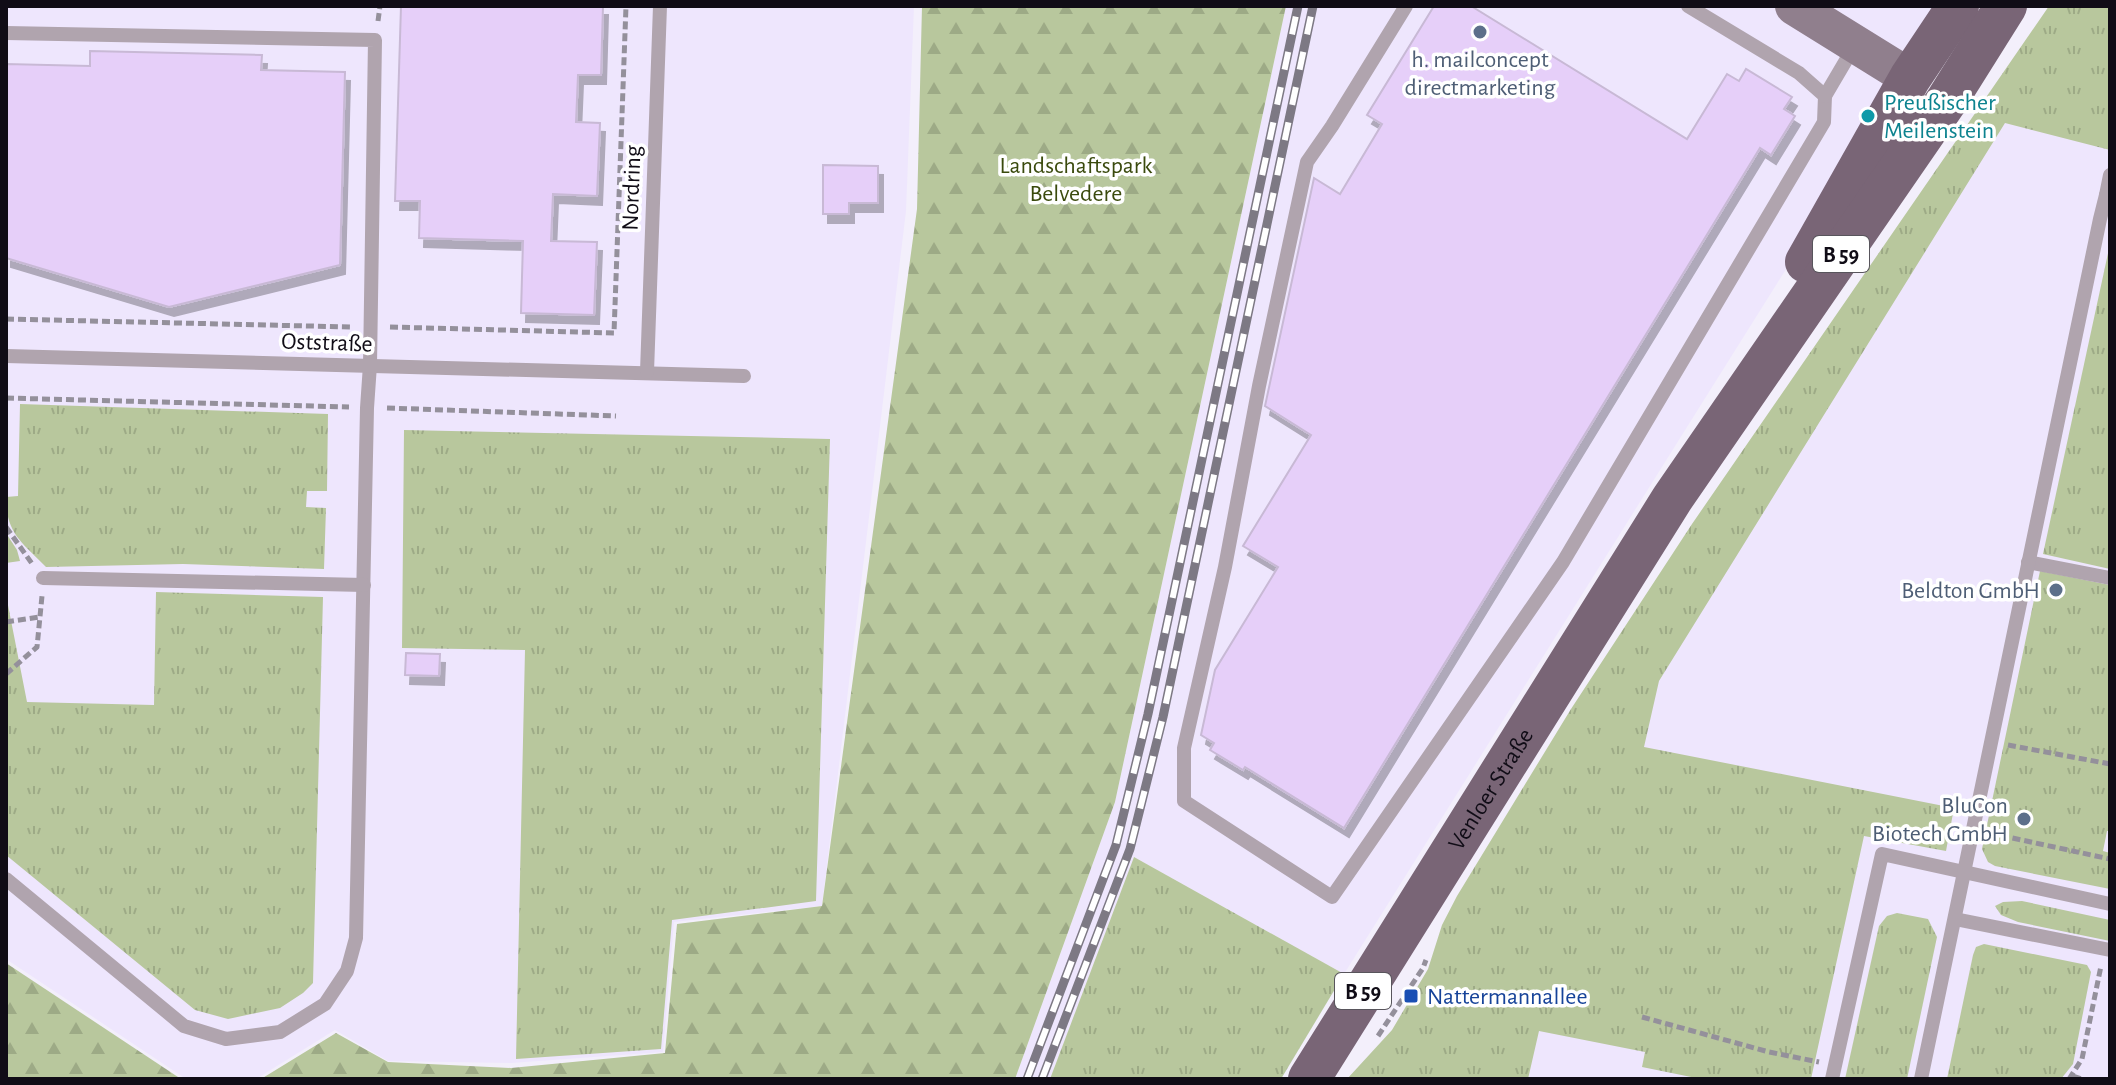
<svg xmlns="http://www.w3.org/2000/svg" width="2116" height="1085" viewBox="0 0 2116 1085" font-family="'Alegreya Sans',sans-serif">
<style>
.built{fill:#eee6fd}
.grass{fill:url(#grass-tufts)}
.forest{fill:url(#forest-firs)}
.building{fill:#e6cff9;stroke:#c8b9d5;stroke-width:2;filter:url(#shadow)}
.lines{fill:none;stroke-linecap:round;stroke-linejoin:round}
.path{stroke:#94909b;stroke-width:5;stroke-dasharray:8 4;stroke-linecap:butt}
.lane{stroke:#b0a4ae;stroke-width:14}
.secondary{stroke:#907f8d;stroke-width:38}
.primary{stroke:#796576;stroke-width:42}
.rail-casing{stroke:#7d7984;stroke-width:9}
.rail{stroke:#fff;stroke-width:6;stroke-dasharray:18;stroke-linecap:butt}
.service-dot{fill:#5c6f8a;stroke:#fff;stroke-width:3}
.culture-dot{fill:#0f9aa8;stroke:#fff;stroke-width:3}
.transit-dot{fill:#1a4fb4;stroke:#fff;stroke-width:3}
.labels{text-anchor:middle;stroke-width:7;stroke-linejoin:round;paint-order:stroke}
.shield{fill:#fff;stroke:#58555c;stroke-width:2}
.shield-label{font-size:22px;font-weight:bold;fill:#100c16}
.service-label{font-size:24px;fill:#4e5e75;stroke:#fff;text-anchor:end}
.culture-label{font-size:24px;fill:#0d838f;stroke:#fff;text-anchor:start}
.park-label{font-size:24px;fill:#3a4a0d;stroke:#fff}
.street-label{font-size:24px;fill:#100c16;stroke:#fff}
.transit-label{font-size:24px;fill:#164399;stroke:#fff;text-anchor:start}
</style>
<defs>
<pattern id="grass-tufts" width="24" height="20" patternUnits="userSpaceOnUse" patternTransform="scale(2)"><rect width="24" height="20" fill="#b8c79d"/><path d="M3 7l-1-3M5 7V3M7 7l1-3M15 17l-1-3M17 17v-4M19 17l1-3" fill="none" stroke="#9daa86"/></pattern>
<pattern id="forest-firs" width="22" height="20" patternUnits="userSpaceOnUse" patternTransform="scale(2)"><rect width="22" height="20" fill="#b8c79d"/><path d="M5 1l3.5 6h-7zM16 11l3.5 6h-7z" fill="#9daa86"/></pattern>
<filter id="shadow"><feDropShadow dx="5" dy="9" stdDeviation="0" flood-color="#0004"/></filter>
</defs>
<rect width="100%" height="100%" fill="#f3effb"/>
<g class="built">
<path d="M6,6H914L906,211L822,906L674,922L663,1052L511,1063L388,1061L335,1030L256,1079H186L6,959Z"/>
<path d="M1286,6H1941L1872,132L1344,974L1134,857L1050,1079H1015L1115,802Z"/>
<path d="M2110,6V1079H1407L2018,79Z"/>
</g>
<g class="grass">
<path d="M2049,6H2110V150L2005,123L1659,681L1644,747L1954,808L1946,851L1864,836L1811,1079H1701L1642,1067L1645,1052L1539,1031L1528,1079H1347L1392,1030L1428,969L1442,925L1457,896L1571,709L1692,524Z"/>
<path d="M2110,244V569L2043,554Z"/>
<path d="M20,404L328,414L327,491H307L306,507L326,508L324,569L183,564L46,567C22,542 6,534 6,497L18,496Z"/>
<path d="M404,430L830,439L816,901L672,920L661,1049L516,1059L525,650L402,648Z"/>
<path d="M6,533L17,550L20,561L6,563Z"/>
<path d="M2040,571L2110,585V831H2107L2103,851L2110,853V889L1995,866L1988,862L1982,849Z"/>
<path d="M156,592L323,597L313,983L303,993L280,1008L228,1019L195,1010L6,855V595L27,702L154,705Z"/>
<path d="M1134,857L1344,974L1281,1079H1050Z"/>
<path d="M2022,901L2110,920V941L2018,922L2001,915L1995,906L2003,902Z"/>
<path d="M1897,913L1928,919L1937,937L1907,1079H1845L1879,926L1887,916Z"/>
<path d="M1984,944L2087,965L2091,972L2073,1064L2061,1079H1947L1973,955L1976,947Z"/>
</g>
<g class="forest">
<path d="M922,6H1286L1115,802L1015,1079H261L336,1033L388,1062L511,1068L665,1053L677,924L822,906L917,209Z"/>
<path d="M6,963L181,1079H6Z"/>
</g>
<g class="building">
<path d="M401,6H603L601,75H578L577,99L576,122L600,123L597,196L553,194L551,241L597,242L594,315L521,313L523,241L419,238L420,201H395Z"/>
<path d="M1434,6H1471L1687,139L1727,74L1739,81L1746,69L1792,97L1784,109L1795,116L1771,155L1760,148L1344,828L1245,767L1243,770L1210,750L1214,743L1201,735L1215,670L1278,567L1243,546L1311,435L1265,406L1314,178L1340,194L1382,124L1367,115Z"/>
<path d="M90,51L262,55L261,70L345,72L340,265L169,307L6,258V64L90,66Z"/>
<path d="M823,165L878,166V203H849V214H823Z"/>
<path d="M406,653L440,654L439,676L405,675Z"/>
</g>
<g class="lines">
<g class="path">
<path d="M378,21L380,6"/>
<path d="M6,319L352,327"/>
<path d="M390,327L614,333L626,6"/>
<path d="M6,398L349,407"/>
<path d="M387,408L616,416"/>
<path d="M6,527L33,565"/>
<path d="M6,622L40,617"/>
<path d="M6,674L37,647L42,596"/>
<path d="M2008,745L2110,764"/>
<path d="M1989,833L2110,859"/>
<path d="M1642,1017L1769,1052L1819,1062"/>
<path d="M1378,1036L1423,968L1426,960"/>
<path d="M2073,1076L2082,1079"/>
<path d="M2069,1079L2082,1059L2101,966"/>
</g>
<g class="lane">
<path d="M1406,6L1332,126L1307,162L1259,386L1225,567L1184,748V801L1332,897L1563,562L1824,122L1825,96L1799,73L1688,6"/>
<path d="M6,33L375,40L370,365L367,408L356,938L347,971L325,1004L280,1032L226,1039L184,1026L6,879"/>
<path d="M1825,96L1855,45"/>
<path d="M2106,195L2110,175"/>
<path d="M6,356L744,376"/>
<path d="M647,372L660,6"/>
<path d="M2028,562L2110,578"/>
<path d="M43,578L364,585"/>
<path d="M1955,919L2110,950"/>
<path d="M1832,1079L1882,854L2110,904"/>
<path d="M1921,1079L2100,219L2106,195L2110,190"/>
</g>
<path class="secondary" d="M1794,6L1910,78"/>
<g class="primary">
<path d="M1806,262L1910,78L1958,6"/>
<path id="s1" d="M1309,1079L1672,499L1947,100L2006,6"/>
</g>
<g class="rail-casing">
<g id="rail">
<path d="M1027,1079L1116,845L1148,714L1298,6"/>
<path d="M1042,1079L1130,849L1163,717L1313,6"/>
</g>
</g>
<use href="#rail" class="rail"/>
</g>
<g class="service-dot">
<circle cx="1480" cy="32" r="8"/>
<circle cx="2056" cy="590" r="8"/>
<circle cx="2024" cy="819" r="8"/>
</g>
<circle class="culture-dot" cx="1868" cy="116" r="8"/>
<rect class="transit-dot" x="1403" y="988" width="16" height="16" rx="4"/>
<g class="labels">
<g class="shield">
<rect x="1813" y="236" width="56" height="36" rx="6"/>
<rect x="1335" y="973" width="56" height="36" rx="6"/>
</g>
<g class="shield-label">
<text x="1841" y="262">B 59</text>
<text x="1363" y="999">B 59</text>
</g>
<g class="service-label">
<text x="1480" y="67" text-anchor="middle">h. mailconcept<tspan x="1480" dy="28">directmarketing</tspan></text>
<text x="2040" y="598">Beldton GmbH</text>
<text x="2008" y="813">BluCon<tspan x="2008" dy="28">Biotech GmbH</tspan></text>
</g>
<g class="culture-label">
<text x="1884" y="110">Preußischer<tspan x="1884" dy="28">Meilenstein</tspan></text>
</g>
<g class="park-label">
<text x="1076" y="173">Landschaftspark<tspan x="1076" dy="28">Belvedere</tspan></text>
</g>
<g class="street-label">
<text transform="translate(631 188) rotate(-88)" y="8">Nordring</text>
<text transform="translate(327 342) rotate(2)" y="8">Oststraße</text>
<text dy="8" stroke="none"><textPath href="#s1" startOffset="342">Venloer Straße</textPath></text>
</g>
<g class="transit-label">
<text x="1427" y="1004">Nattermannallee</text>
</g>
</g>
<rect width="2116" height="1085" fill="none" stroke="#100c16" stroke-width="16"/>
</svg>
